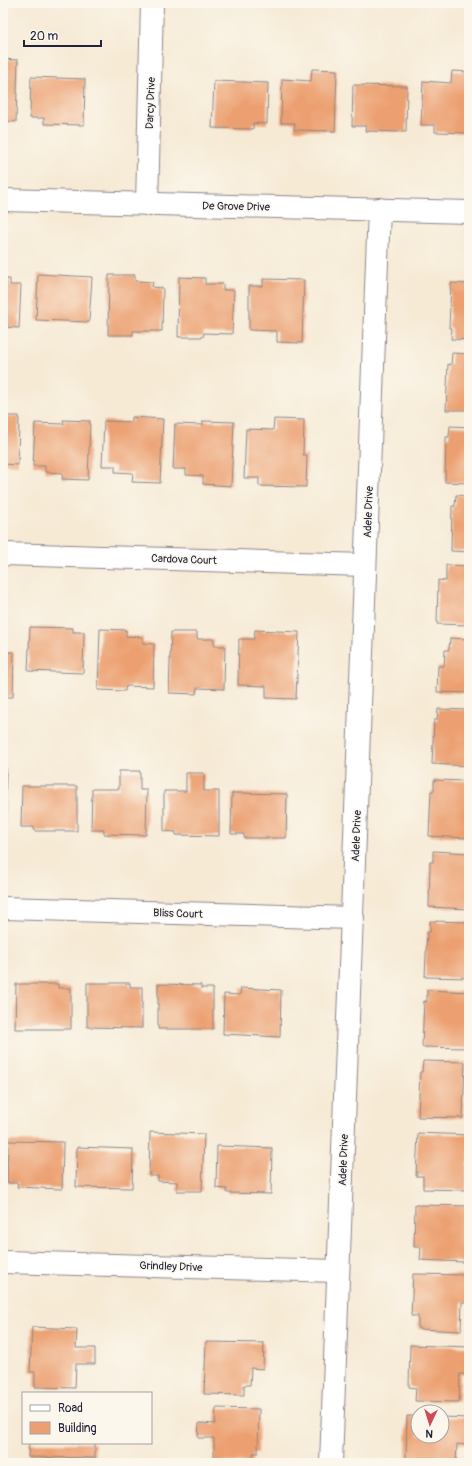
<svg xmlns="http://www.w3.org/2000/svg" width="472" height="1466" viewBox="0 0 472 1466" font-family="Pangolin,sans-serif">
<style>
.building{fill:#eca071}
.lines{fill:none;stroke-linecap:round;stroke-linejoin:round}
.street-casing{stroke:#8c8688;stroke-width:24}
.street{stroke:#fff;stroke-width:22}
.labels{text-anchor:middle;stroke-width:3;stroke-linejoin:round;paint-order:stroke}
.street-label{font-size:11px;fill:#22223b;stroke:#fbf7ec}
</style>
<rect width="100%" height="100%" fill="#fbf7ec"/>
<filter id="ink" filterUnits="userSpaceOnUse"><feTurbulence type="fractalNoise" baseFrequency=".025" numOctaves="2"/><feDisplacementMap in="SourceGraphic" scale="8" xChannelSelector="R" yChannelSelector="G"/><feConvolveMatrix kernelMatrix="1 2 1 2 8 2 1 2 1" color-interpolation-filters="sRGB"/></filter>
<filter id="wash" filterUnits="userSpaceOnUse"><feTurbulence type="fractalNoise" baseFrequency=".012" numOctaves="4" result="noise"/><feDisplacementMap in="SourceGraphic" scale="16" xChannelSelector="R" yChannelSelector="G"/><feGaussianBlur stdDeviation="0.9" result="paint"/><feColorMatrix in="noise" values="0 0 0 0 0 0 0 0 0 0 0 0 0 0 0 0 0 1.4 0 .05"/><feComposite in="paint" operator="in"/></filter>
<g filter="url(#wash)">
<rect width="100%" height="100%" fill="#f6ead5"/>
<g id="blocks">
<g class="building">
<path d="M3,59L18,60L16,122L3,121Z"/>
<path d="M312,69L337,70L335,131L294,130L295,123H281L282,79L311,81Z"/>
<path d="M452,71L469,72V133L435,132V125H421L423,81L451,83Z"/>
<path d="M31,77L85,79L84,125L44,124V118H30Z"/>
<path d="M214,81L268,83L267,124L253,123V129L212,128Z"/>
<path d="M353,85L407,86L406,132L365,131L366,126H352Z"/>
<path d="M38,274L92,277L89,322L36,320Z"/>
<path d="M109,275H135V281L153,282L152,287L163,288L162,331H133V335H108Z"/>
<path d="M179,277L205,278V284H223V290H234L232,334L204,333L203,337H178Z"/>
<path d="M3,279H10V285H21L19,328L3,327Z"/>
<path d="M263,279L304,280L302,343L277,342V331L249,330V286H263Z"/>
<path d="M451,283L469,284V340L451,339L452,328H449Z"/>
<path d="M452,353L469,354V410H446L448,364L451,365Z"/>
<path d="M3,416H19L18,465L3,464Z"/>
<path d="M132,417L163,419L160,483L132,482L133,473L115,472V466H102L104,421L132,422Z"/>
<path d="M274,419L304,420L303,455H307L306,487L259,486V478H244L246,429L273,430Z"/>
<path d="M63,420L90,421L88,480L62,479L63,473L45,472V466H33L35,423L64,424Z"/>
<path d="M203,421L234,422L231,486L203,484V476L186,475V469H173L175,424L203,425Z"/>
<path d="M450,426L469,427V483L445,482L446,437H449Z"/>
<path d="M456,495L469,496V552L451,551L452,506H455Z"/>
<path d="M446,565L469,566V625L437,624L438,580L446,581Z"/>
<path d="M30,627L73,628V632H84L83,673L28,671Z"/>
<path d="M100,629L126,630V636L143,637V643L154,644L153,687L126,686L125,691L98,690Z"/>
<path d="M255,630L299,632L296,699L266,698V686L238,685L239,639H254Z"/>
<path d="M171,632H197V639H214V646H225L224,689L197,688L196,694L169,693Z"/>
<path d="M450,638L469,639V693L437,692L438,666H444L445,650H449Z"/>
<path d="M3,652H14L13,697H3Z"/>
<path d="M438,709L469,710V766L432,764L434,720H437Z"/>
<path d="M3,768H6L5,825H3Z"/>
<path d="M119,771H140V790H147L146,835L104,834V830H91L92,789H119Z"/>
<path d="M186,773H204V791H219V836L176,835V832L164,831V791H186Z"/>
<path d="M434,780L469,781V838L429,836L431,791H434Z"/>
<path d="M22,786H77V831H34V827H21Z"/>
<path d="M232,793L287,794L286,838H244V834H231Z"/>
<path d="M433,851L469,853V909L429,907L430,862H433Z"/>
<path d="M430,921L469,922V978L425,977L427,932H430Z"/>
<path d="M87,983H130V987H142V1028L87,1027Z"/>
<path d="M16,984H58V988H71V1029H15Z"/>
<path d="M158,984L201,985V988H213V1029H158Z"/>
<path d="M241,988L281,990L280,1037L223,1034L224,994L240,995Z"/>
<path d="M427,990L469,992L467,1048L422,1047L424,1001L427,1002Z"/>
<path d="M423,1061L465,1062L463,1118L418,1117L420,1072H422Z"/>
<path d="M150,1132L204,1134L202,1191H177V1182L158,1181V1176H149Z"/>
<path d="M418,1133L469,1135V1162H467L466,1190L423,1189V1176H416Z"/>
<path d="M8,1141L63,1142L62,1189L17,1187L18,1183H7Z"/>
<path d="M217,1146L272,1148L271,1194L227,1193V1189L216,1188Z"/>
<path d="M77,1147L133,1149L132,1188L76,1187Z"/>
<path d="M415,1205L469,1206V1233H465L464,1262L420,1260L421,1247H414Z"/>
<path d="M413,1274L469,1275V1302H462L461,1331L418,1329V1316H411Z"/>
<path d="M32,1327L77,1329L76,1348H95V1364H76L75,1388L35,1387V1372H30Z"/>
<path d="M206,1342L264,1343L263,1369L251,1368L250,1385H244V1395L204,1394Z"/>
<path d="M410,1345L469,1347V1374H460L459,1402L415,1401L416,1388L409,1387Z"/>
<path d="M216,1408L259,1409L258,1453H253V1463L214,1462V1438H198L199,1423L215,1424Z"/>
<path d="M407,1416H418V1436H442V1417L469,1418L468,1445L457,1444L456,1463H413V1459H406Z"/>
<path d="M29,1443H95V1458L28,1457Z"/>
</g>
</g>
</g>
<g filter="url(#ink)">
<use href="#blocks" fill-opacity="0" stroke="#8c8688" stroke-width="1"/>
<g class="lines">
<g class="street-casing">
<g id="street">
<path d="M3,200L469,212"/>
<path d="M147,204L152,3"/>
<path d="M3,554L365,565"/>
<path d="M3,908L353,918"/>
<path d="M3,1262L338,1271"/>
<path d="M331,1463L379,209"/>
</g>
</g>
<use href="#street" class="street"/>
</g>
</g>
<g class="labels">
<g class="street-label">
<text transform="translate(150 103) rotate(-88)" y="4">Darcy Drive</text>
<text transform="translate(236 206) rotate(1)" y="4">De Grove Drive</text>
<text transform="translate(368 512) rotate(-88)" y="4">Adele Drive</text>
<text transform="translate(184 559) rotate(2)" y="4">Cardova Court</text>
<text transform="translate(356 836) rotate(-88)" y="4">Adele Drive</text>
<text transform="translate(178 913) rotate(2)" y="4">Bliss Court</text>
<text transform="translate(343 1160) rotate(-88)" y="4">Adele Drive</text>
<text transform="translate(171 1266) rotate(2)" y="4">Grindley Drive</text>
</g>
</g>
<rect width="472" height="1466" fill="none" stroke="#fbf7ec" stroke-width="16"/>
<rect x="22" y="1392" width="130" height="52" fill="#fbf7ec" stroke="#a4a2a5"/>
<rect x="30" y="1405" width="20" height="6" fill="#ffffff" stroke="#a4a2a5"/>
<text x="58" y="1412" font-size="12" fill="#22223b">Road</text>
<rect x="30" y="1422" width="20" height="12" fill="#eca071" stroke="#a4a2a5"/>
<text x="58" y="1432" font-size="12" fill="#22223b">Building</text>
<g transform="translate(430 1424) rotate(184)"><circle r="19" fill="#fbf7ec" stroke="#a4a2a5"/>
<path d="M0-3L7 15L0 10L-7 15Z" fill="#d1495b"/>
<text y="-6" font-size="11" font-weight="bold" text-anchor="middle" fill="#22223b">N</text>
</g>
<path d="M24 40v6h77v-6" fill="none" stroke="#22223b" stroke-width="2"/>
<text x="30" y="40" font-size="12" fill="#22223b" stroke="#fbf7ec" stroke-width="3" paint-order="stroke">20 m</text>
</svg>
